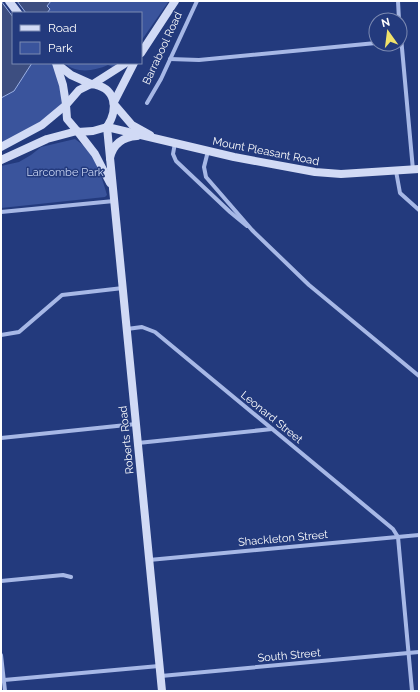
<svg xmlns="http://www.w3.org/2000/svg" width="420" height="692" viewBox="0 0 420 692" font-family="Raleway,sans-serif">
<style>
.green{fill:#3a549c}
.water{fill:#3d4e80;stroke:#9bb1e6}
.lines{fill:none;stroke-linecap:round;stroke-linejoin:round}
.street{stroke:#a7b8e6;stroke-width:4}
.secondary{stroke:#d1daf5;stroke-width:8}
.labels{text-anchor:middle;stroke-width:3;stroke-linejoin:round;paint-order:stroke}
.street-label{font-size:11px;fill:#fff;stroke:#233a7d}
.park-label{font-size:11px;fill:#cad6f4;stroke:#233a7d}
</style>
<rect width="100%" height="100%" fill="#233a7d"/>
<g class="green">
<path d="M51,1H169L141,41V13H47L50,8L47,6Z"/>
<path d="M32,63H56L66,105L1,147V98L14,91Z"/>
<path d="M64,63H118L113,67L108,65C94,71 77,74 64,63Z"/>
<path d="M75,139C94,151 101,174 107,195L105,197L1,208V166L19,162L31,155L41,147Z"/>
</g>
<g class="water">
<path d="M1,1L13,17V63H32L14,91L1,98Z"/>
<path d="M17,1H51L47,6L50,9L47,13H26Z"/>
</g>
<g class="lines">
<g class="street">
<path d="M398,1L399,20"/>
<path d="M400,26L413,170"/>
<path d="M170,59L199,60L376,43"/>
<path d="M147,103L161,79L197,1"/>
<path d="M175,143L173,154L176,161L230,212L247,226"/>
<path d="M208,151L204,167L206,177L252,230L309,285L419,376"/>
<path d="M396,171L400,193L419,210"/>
<path d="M1,212L114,201"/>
<path d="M127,329L142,327L155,332L393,529L398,537L412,691"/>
<path d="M1,335L19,332L62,295L123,288"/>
<path d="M1,438L136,424"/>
<path d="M138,443L272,429"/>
<path d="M149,560L419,535"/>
<path d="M1,581L63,575L71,577"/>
<path d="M1,655L5,691"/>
<path d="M161,676L419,652"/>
<path d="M4,680L159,666"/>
</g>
<g class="secondary">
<path d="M9,1L18,13"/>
<path d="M141,53L175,1"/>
<path d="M56,63L63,85L66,104"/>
<path d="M57,64L71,75L91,84"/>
<path d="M91,84C116,87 119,108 107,127L93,131L78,132L67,119L66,105L79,90Z"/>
<path d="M93,84L126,63"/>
<path d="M114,102L134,63"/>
<path d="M114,104L132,125L150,135"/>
<path d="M107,127L162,691"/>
<path d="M107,127L234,157L315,172L341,174L419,169"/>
<path d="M78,132L95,154L110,183"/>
<path d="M1,147L42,125L66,105"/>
<path d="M110,158C113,144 123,137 137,136"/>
<path d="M1,160L47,139L77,131"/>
</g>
</g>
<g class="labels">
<g class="street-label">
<text transform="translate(162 48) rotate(-65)" y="4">Barrabool Road</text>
<text transform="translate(266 151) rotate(11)" y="4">Mount Pleasant Road</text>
<text transform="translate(272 417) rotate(39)" y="4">Leonard Street</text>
<text transform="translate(126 440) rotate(-96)" y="4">Roberts Road</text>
<text transform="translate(283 538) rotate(-5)" y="4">Shackleton Street</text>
<text transform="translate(289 655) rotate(-5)" y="4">South Street</text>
</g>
<g class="park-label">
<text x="65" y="176">Larcombe Park</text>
</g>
</g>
<rect width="420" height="692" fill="none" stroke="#ffffff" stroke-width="4"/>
<rect x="12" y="12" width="130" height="52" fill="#233a7d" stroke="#7b89b1"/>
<rect x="20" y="25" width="20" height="6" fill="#d1daf5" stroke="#7b89b1"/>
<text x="48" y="32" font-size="12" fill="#ffffff">Road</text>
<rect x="20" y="42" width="20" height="12" fill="#3a549c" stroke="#7b89b1"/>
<text x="48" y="52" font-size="12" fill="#ffffff">Park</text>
<g transform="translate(388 32) rotate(346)"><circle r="19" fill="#233a7d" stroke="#7b89b1"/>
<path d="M0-3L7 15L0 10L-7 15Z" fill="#f0e26a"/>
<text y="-6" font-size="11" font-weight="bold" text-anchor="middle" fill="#ffffff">N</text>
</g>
</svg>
